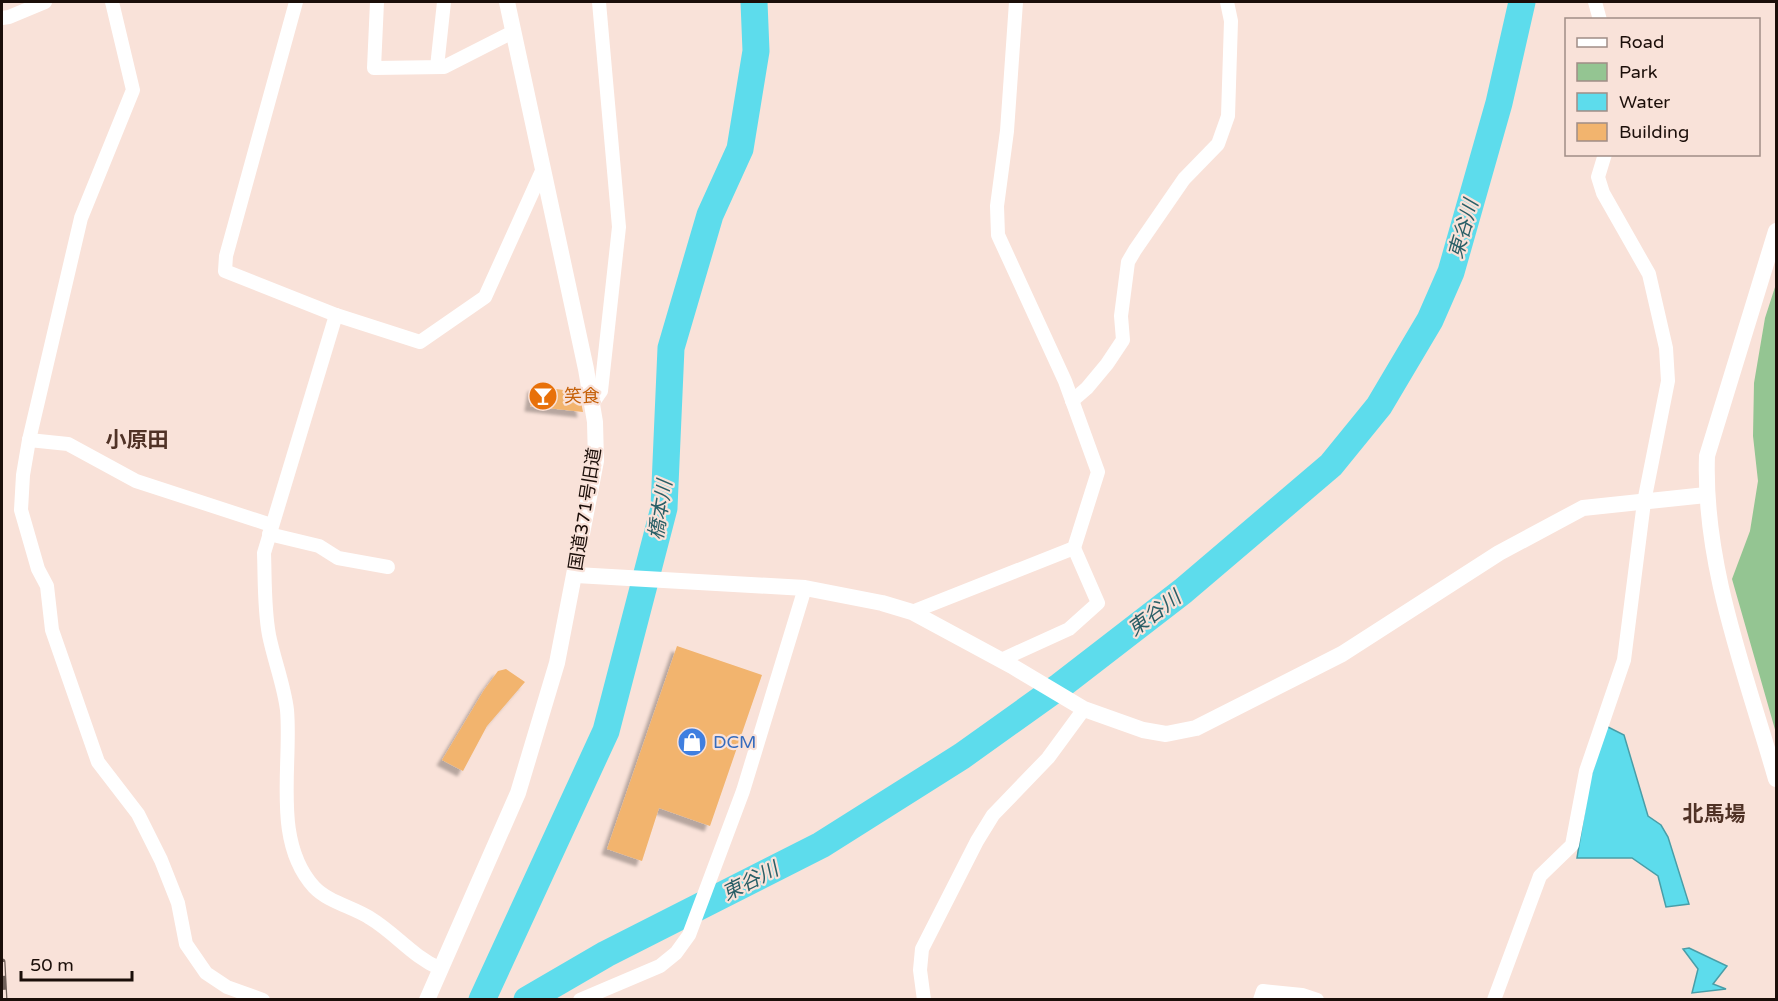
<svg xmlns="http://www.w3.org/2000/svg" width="1778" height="1001" viewBox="0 0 1778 1001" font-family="'Varela Round','Noto Sans JP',sans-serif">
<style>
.green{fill:#94c592}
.water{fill:#5ddcec;stroke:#499ea8;stroke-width:1.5}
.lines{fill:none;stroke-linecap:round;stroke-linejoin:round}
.river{stroke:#5ddcec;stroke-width:27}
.building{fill:#f2b46e;filter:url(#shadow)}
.minor{stroke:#fff;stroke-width:14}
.tertiary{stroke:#fff;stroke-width:16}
.rail-casing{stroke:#706059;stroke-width:7}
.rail{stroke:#f9e2d9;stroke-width:4.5;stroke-dasharray:14;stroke-linecap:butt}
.labels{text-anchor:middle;stroke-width:4.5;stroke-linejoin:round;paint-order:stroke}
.food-label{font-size:18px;fill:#c56008;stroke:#f9e2d9;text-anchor:start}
.street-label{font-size:18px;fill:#1b0e09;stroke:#f9e2d9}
.shop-label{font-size:18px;fill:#366cbe;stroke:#f9e2d9;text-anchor:start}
.water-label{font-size:20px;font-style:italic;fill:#2a5f67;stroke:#f9e2d9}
.quarter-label{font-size:21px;font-weight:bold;fill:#503226;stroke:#f9e2d9}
</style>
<defs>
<filter id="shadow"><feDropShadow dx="-5.5" dy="5.5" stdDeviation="1.5" flood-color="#0004"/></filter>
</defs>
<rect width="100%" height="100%" fill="#f9e2d9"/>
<path class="green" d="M1776,284V733L1732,579L1750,531L1758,481L1753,436L1754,383L1765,318Z"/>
<g class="water">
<path d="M1606,726L1624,735L1648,816L1661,825L1668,837L1689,904L1666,907L1658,876L1632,858H1577L1589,782Z"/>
<path d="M1689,948L1727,966L1713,984L1726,989L1692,993L1698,969L1683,949Z"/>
</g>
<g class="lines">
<g class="river">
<path d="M482,1000L606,731L664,508L671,348L710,215L740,149L756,51L754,2"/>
<path d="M527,1000L606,954L821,845L962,756L1060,686L1183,591L1331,465L1379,406L1430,320L1451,272L1499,103L1522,2"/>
</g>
</g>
<g class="building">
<path d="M533,386L579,392L583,412L530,406Z"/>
<path d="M677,646L762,675L710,826L659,808L642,861L607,849Z"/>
<path d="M506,669L525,682L487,726L463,771L442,760L484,690L498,671Z"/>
</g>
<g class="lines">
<g class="minor">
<path d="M112,2L133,90L81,218L29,440L23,475L21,510L38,569L47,586L52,630L98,762L138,814L161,860L178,903L186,944L206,973L227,987L263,1000"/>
<path d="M296,2L226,256L225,271L336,315L420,342L485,297L542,171"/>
<path d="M377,2L374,68L444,67L513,32"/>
<path d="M1595,2L1600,20"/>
<path d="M2,18L9,17L45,2"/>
<path d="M437,67L444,2"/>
<path d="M336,315L264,553C265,580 264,608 269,635C274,660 284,685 287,710C292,766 272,841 314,887C328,902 353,907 370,918C395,933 412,956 439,968"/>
<path d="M1072,401L1087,388L1107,364L1123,340L1121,316L1128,262L1135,250L1184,179L1218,144L1228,116L1231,21L1227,2"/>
<path d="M592,404L601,391L619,227L599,2"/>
<path d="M29,440L68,444L136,481L271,525"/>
<path d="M269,534L319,546L338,558L388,567"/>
<path d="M912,612L1074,548L1098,472L1065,381L998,235L997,206L1007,131L1016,2"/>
<path d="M1001,660L1069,629L1098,603L1074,548"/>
<path d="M580,1000L660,966L676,953L689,935L743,791L805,588"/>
<path d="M924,1000L920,970L922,949L977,841L993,815L1048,758L1084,709"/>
<path d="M1260,1000L1263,991L1302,995L1317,1000"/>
<path d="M1494,1000L1540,876L1572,845L1586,771L1624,660L1644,502L1668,381L1666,348L1649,274L1603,193L1598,177L1605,154"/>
</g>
<g class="tertiary">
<path d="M1776,231L1707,456C1703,566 1746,674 1776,779"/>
<path d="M576,575L805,588L882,603L912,612L1012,666L1084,709L1143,730L1166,734L1196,728L1342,654L1499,553L1583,508L1706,495"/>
<path d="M427,1000L518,793L557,663L596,461L595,422L586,369L507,2"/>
</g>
<g class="rail-casing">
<path id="rail" d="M2,962L4,1000"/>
</g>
<use href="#rail" class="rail"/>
</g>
<defs>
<g id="bar-disc" transform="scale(1.5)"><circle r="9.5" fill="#e8710a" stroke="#f9e2d9"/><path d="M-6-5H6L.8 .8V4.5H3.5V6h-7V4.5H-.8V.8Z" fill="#fff"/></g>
<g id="shop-disc" transform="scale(1.5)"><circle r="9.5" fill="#3f7fe0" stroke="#f9e2d9"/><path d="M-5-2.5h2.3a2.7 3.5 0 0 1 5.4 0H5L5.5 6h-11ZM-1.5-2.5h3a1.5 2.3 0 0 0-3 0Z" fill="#fff"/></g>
</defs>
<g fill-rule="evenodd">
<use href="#bar-disc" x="543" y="396"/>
<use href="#shop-disc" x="692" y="742"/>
</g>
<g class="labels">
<g class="food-label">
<text x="564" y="402">笑食</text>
</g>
<g class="street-label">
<text transform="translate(585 509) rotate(-81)" y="6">国道371号旧道</text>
</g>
<g class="shop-label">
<text x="713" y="748">DCM</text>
</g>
<g class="water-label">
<text transform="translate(1463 229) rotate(-74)" y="7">東谷川</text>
<text transform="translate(660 510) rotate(-81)" y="7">橋本川</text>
<text transform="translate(1154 613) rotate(-37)" y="7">東谷川</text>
<text transform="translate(750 881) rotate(-27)" y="7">東谷川</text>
</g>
<g class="quarter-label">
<text x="137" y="447">小原田</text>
<text x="1714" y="821">北馬場</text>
</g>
</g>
<rect width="1778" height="1001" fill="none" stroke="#1b0e09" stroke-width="6"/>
<rect x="1565" y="18" width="195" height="138" fill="#f9e2d9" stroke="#a08d86" stroke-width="1.5"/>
<rect x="1577" y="38" width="30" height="9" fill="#ffffff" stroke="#a08d86" stroke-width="1.5"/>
<text x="1619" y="48" font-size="18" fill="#1b0e09">Road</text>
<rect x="1577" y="63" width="30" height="18" fill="#94c592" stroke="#a08d86" stroke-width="1.5"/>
<text x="1619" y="78" font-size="18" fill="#1b0e09">Park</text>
<rect x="1577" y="93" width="30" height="18" fill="#5ddcec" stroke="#a08d86" stroke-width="1.5"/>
<text x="1619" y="108" font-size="18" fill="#1b0e09">Water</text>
<rect x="1577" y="123" width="30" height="18" fill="#f2b46e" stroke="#a08d86" stroke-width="1.5"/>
<text x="1619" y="138" font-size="18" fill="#1b0e09">Building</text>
<path d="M21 971v9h111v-9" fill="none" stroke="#1b0e09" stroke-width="3"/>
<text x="30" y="971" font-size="18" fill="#1b0e09" stroke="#f9e2d9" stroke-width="4.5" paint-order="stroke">50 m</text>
</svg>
